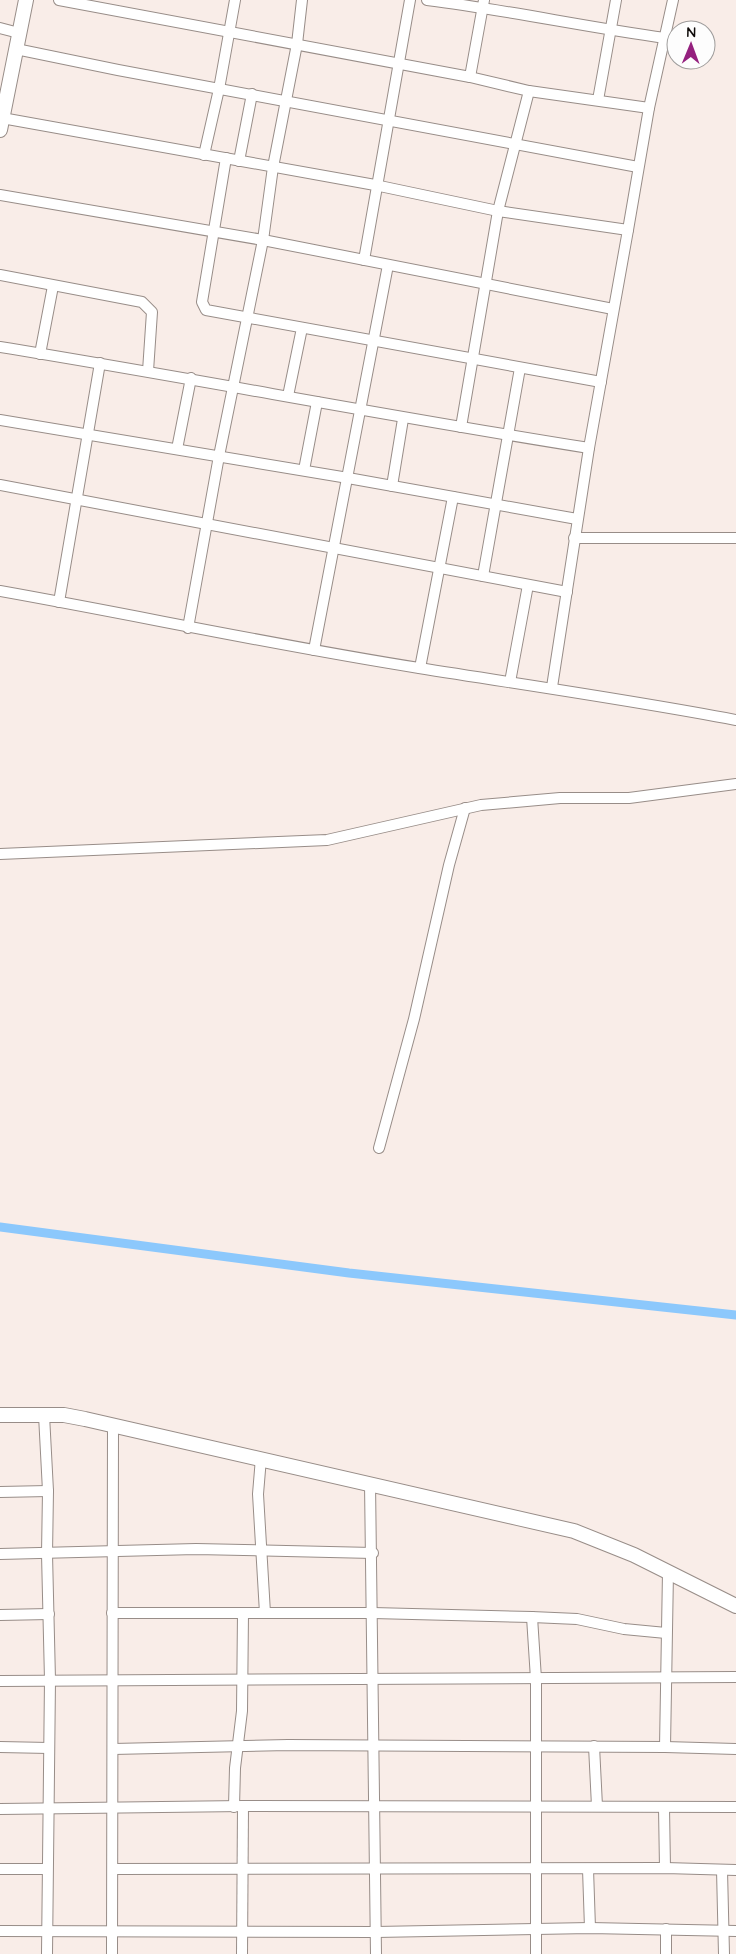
<svg xmlns="http://www.w3.org/2000/svg" width="736" height="1954" viewBox="0 0 736 1954" font-family="Quicksand,sans-serif">
<style>
.lines{fill:none;stroke-linecap:round;stroke-linejoin:round}
.canal{stroke:#8cc8fc;stroke-width:9}
.minor-casing{stroke:#988d88;stroke-width:12}
.major-casing{stroke:#988d88;stroke-width:16}
.minor{stroke:#fff;stroke-width:10}
.major{stroke:#fff;stroke-width:14}
</style>
<rect width="100%" height="100%" fill="#f9ede8"/>
<g class="lines">
<path class="canal" d="M0,1227L349,1273L736,1315"/>
<g class="minor-casing">
<g id="minor">
<path d="M59,0L470,77L484,0"/>
<path d="M427,0C507,10 585,27 665,38"/>
<path d="M0,28L19,33"/>
<path d="M16,49L118,70L638,167"/>
<path d="M470,77L529,91L649,108"/>
<path d="M598,100L616,0"/>
<path d="M2,118L375,185L498,211L628,230L589,448L552,687"/>
<path d="M204,155L219,89L235,0"/>
<path d="M226,158L202,302L206,310L601,382"/>
<path d="M239,161L252,94"/>
<path d="M0,195L263,240L613,309"/>
<path d="M628,230L649,108L673,0"/>
<path d="M364,260L410,0"/>
<path d="M0,275L142,302L152,312L148,371"/>
<path d="M0,347C197,379 392,417 589,448"/>
<path d="M40,354L53,286"/>
<path d="M288,396L302,328"/>
<path d="M0,420L348,478L577,519"/>
<path d="M461,427L498,211L529,91"/>
<path d="M177,449L191,378"/>
<path d="M304,470L317,402"/>
<path d="M0,485L567,592"/>
<path d="M392,486L403,419"/>
<path d="M574,538H736"/>
<path d="M483,576L520,368"/>
<path d="M0,591C140,616 279,646 419,668C525,685 631,700 736,720"/>
<path d="M59,602L100,363"/>
<path d="M188,628L219,456L263,240L273,167L297,44L302,0"/>
<path d="M314,650L388,265"/>
<path d="M420,668L453,497"/>
<path d="M510,682L528,585"/>
<path d="M0,854L327,840L481,805L560,798H629L736,784"/>
<path d="M379,1148L414,1019L449,865L465,808"/>
<path d="M44,1415L48,1491L47,1554L50,1680L47,1954"/>
<path d="M261,1458L258,1494L265,1613"/>
<path d="M370,1483L376,1954"/>
<path d="M0,1492L48,1491"/>
<path d="M0,1554L196,1549L373,1553"/>
<path d="M112,1613H373L532,1617L577,1619L624,1629L666,1633"/>
<path d="M0,1615L49,1614"/>
<path d="M532,1617L536,1679V1954"/>
<path d="M0,1681L736,1677"/>
<path d="M594,1746L597,1806"/>
<path d="M0,1747L49,1748"/>
<path d="M665,1747L668,1572"/>
<path d="M113,1749L288,1745L665,1747L736,1749"/>
<path d="M234,1807L235,1768L242,1711L243,1613"/>
<path d="M664,1808L665,1868"/>
<path d="M0,1809L243,1806L736,1807"/>
<path d="M0,1869H47"/>
<path d="M113,1869L665,1868L736,1870"/>
<path d="M588,1869L590,1928"/>
<path d="M722,1870L724,1954"/>
<path d="M666,1929V1954"/>
<path d="M0,1931L376,1932L590,1928L736,1931"/>
<path d="M112,1954L113,1425"/>
<path d="M242,1954L243,1806"/>
</g>
</g>
<g class="major-casing">
<g id="major">
<path d="M0,130L26,0"/>
<path d="M0,1415H64L85,1419L574,1531L634,1555L736,1606"/>
</g>
</g>
<use href="#minor" class="minor"/>
<use href="#major" class="major"/>
</g>
<g transform="translate(691 45) rotate(1)"><circle r="24" fill="#fdfdfd" stroke="#9e9c9b"/>
<path d="M0-4L9 19L0 12L-9 19Z" fill="#94207e"/>
<text y="-8" font-size="14" font-weight="bold" text-anchor="middle" fill="#0f0b09">N</text>
</g>
</svg>
